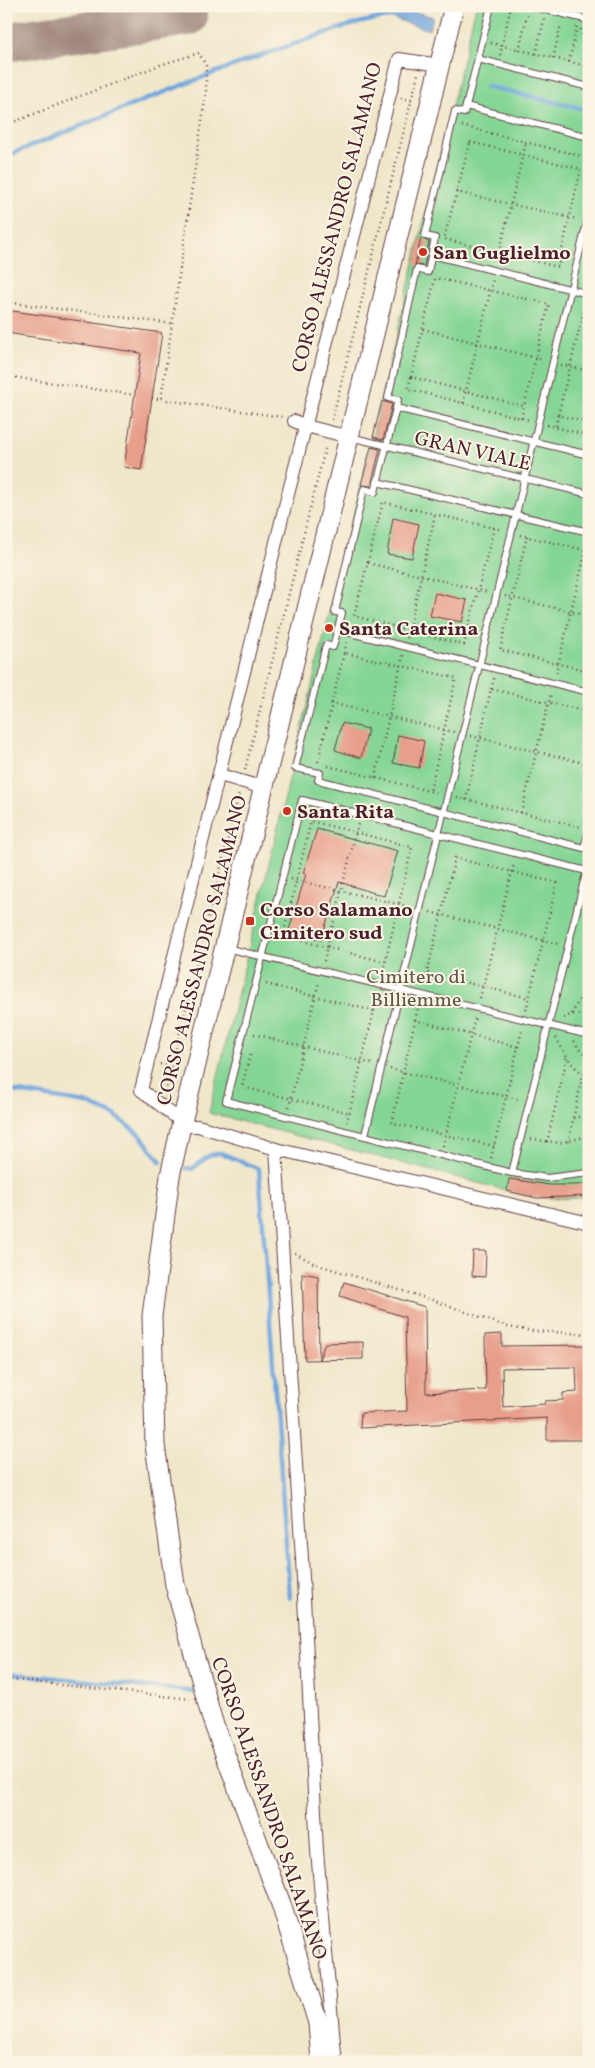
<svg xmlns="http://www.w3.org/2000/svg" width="595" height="2068" viewBox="0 0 595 2068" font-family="Vollkorn,serif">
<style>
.green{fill:#85d696;stroke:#687a60}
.water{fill:#6fa4dc;stroke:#5c6284}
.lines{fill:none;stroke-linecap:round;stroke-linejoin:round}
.stream{stroke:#6fa4dc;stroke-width:4.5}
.taxiway{stroke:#9d837b;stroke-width:40}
.building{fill:#e79e8a;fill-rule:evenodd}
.lane-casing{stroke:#633d43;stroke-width:8}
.street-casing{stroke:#633d43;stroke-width:14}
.secondary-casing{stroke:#633d43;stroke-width:21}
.path{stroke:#633d43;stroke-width:2.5;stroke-dasharray:1 4;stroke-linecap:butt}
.lane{stroke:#fff;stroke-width:6}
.street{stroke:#fff;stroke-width:12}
.secondary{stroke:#fff;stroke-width:19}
.poi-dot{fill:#c8321e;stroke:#fcf5e5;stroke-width:2}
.labels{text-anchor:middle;stroke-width:4;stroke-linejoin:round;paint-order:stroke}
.street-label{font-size:20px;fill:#4a1f2b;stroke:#fcf5e5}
.poi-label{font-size:20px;font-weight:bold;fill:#4a1f2b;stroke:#fcf5e5;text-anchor:start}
.park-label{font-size:20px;fill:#5c564b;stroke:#fcf5e5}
</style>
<rect width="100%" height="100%" fill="#fcf5e5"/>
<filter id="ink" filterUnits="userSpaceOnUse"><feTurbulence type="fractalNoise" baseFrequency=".02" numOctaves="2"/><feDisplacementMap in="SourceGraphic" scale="10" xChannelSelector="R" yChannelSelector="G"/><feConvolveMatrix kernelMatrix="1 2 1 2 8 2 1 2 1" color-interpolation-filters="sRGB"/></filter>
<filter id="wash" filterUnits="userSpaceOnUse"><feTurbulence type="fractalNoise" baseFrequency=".0096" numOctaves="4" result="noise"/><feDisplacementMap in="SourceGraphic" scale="20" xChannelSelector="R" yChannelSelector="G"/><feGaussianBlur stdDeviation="1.12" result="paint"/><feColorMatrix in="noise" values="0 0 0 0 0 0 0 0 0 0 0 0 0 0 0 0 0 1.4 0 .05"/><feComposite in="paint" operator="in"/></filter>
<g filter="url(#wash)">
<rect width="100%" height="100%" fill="#f0e7cb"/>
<path class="green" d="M476,6H589V1196C564,1201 538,1198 513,1192L209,1113Z"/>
<path class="water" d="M383,6H407L412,11L433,17L429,30L392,18Z"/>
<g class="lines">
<g class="stream">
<path d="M486,86L589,110"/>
<path d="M6,156C97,120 187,81 280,49C318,36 356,20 397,16"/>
<path d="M6,1090L86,1103L114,1115L140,1135L161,1162"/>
<path d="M186,1168L192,1169L210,1155L221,1153L259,1169L290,1598"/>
<path d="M6,1673L198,1692"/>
</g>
<path class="taxiway" d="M6,42L188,16L186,6"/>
</g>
<g id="blocks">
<g class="building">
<path d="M421,238L429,242L424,266L415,265Z"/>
<path d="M6,310L162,333L141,470L124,467L141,353L6,333Z"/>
<path d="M382,401L392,404L383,440L373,437Z"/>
<path d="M371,447L380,449L371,486L361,485Z"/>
<path d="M393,518L419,524L412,558L387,554Z"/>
<path d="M435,593L467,600L462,622L430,616Z"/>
<path d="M342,723L368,729L361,758L335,750Z"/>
<path d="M398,735L424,741L419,768L393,763Z"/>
<path d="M317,829L398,851L384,896L339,882L321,940L289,930L306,874L303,873Z"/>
<path d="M509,1179L550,1185H578L589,1182V1196L537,1198L507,1191Z"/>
<path d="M473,1251H486L485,1277L472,1276Z"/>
<path d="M302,1273L318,1276L319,1360L325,1343L363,1342V1359L305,1360Z"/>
<path d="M344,1282L425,1307L426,1393L486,1390L485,1335L502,1334V1346L589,1345V1440H547V1418L360,1428L361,1413L407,1411L405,1317L340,1296ZM576,1367L577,1392L563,1393V1400L545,1401V1404L503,1407L502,1368Z"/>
</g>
</g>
</g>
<g filter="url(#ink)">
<use href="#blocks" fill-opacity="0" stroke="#633d43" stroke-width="1"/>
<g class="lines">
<g class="lane-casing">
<g id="lane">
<path d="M530,6L589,20"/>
<path d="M478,59L589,87"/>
<path d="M466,106L491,6"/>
<path d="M589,137L466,106L464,113L455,111L425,236L435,238L428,272L417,269L388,398L398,400L375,492L364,489L335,612L342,613L333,647L326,645L295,768L320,773L318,780L584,848L589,830"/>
<path d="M432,255L589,294"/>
<path d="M396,408L589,455"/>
<path d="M350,437L589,494"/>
<path d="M377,482L589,532"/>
<path d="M338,630L589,692"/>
<path d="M583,885L587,871L302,800L226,1101L512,1173L547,1178L589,1173"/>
<path d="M226,948L589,1035"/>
<path d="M365,1135L589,214"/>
<path d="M512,1173L583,885L589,887"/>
</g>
</g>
<g class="street-casing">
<g id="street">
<path d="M294,421L306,426L349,437"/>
<path d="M220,775L264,788"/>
<path d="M182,1122L141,1090L283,514L399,59L440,65"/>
<path d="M181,1126H198L276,1149L589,1223"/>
<path d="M276,1149L302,1559L317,1851L335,2054L333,2062"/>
</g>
</g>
<g class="secondary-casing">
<path id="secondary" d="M321,2062L318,2023L281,1904L212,1719L175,1585L155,1445L152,1316L170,1176L181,1126L454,6"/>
</g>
<g class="path">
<path d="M581,29L587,65"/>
<path d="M491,43L587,66V76"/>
<path d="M519,50L527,15"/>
<path d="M536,54L544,19"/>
<path d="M500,55L511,6"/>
<path d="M553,58L561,24"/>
<path d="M569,62L577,26"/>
<path d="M401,98L412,101"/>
<path d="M6,125L160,65L199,53L206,66V93L161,399"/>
<path d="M462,126L589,158"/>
<path d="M470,142L581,169L558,267L444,239Z"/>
<path d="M456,192L577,219"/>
<path d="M497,262L526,142"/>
<path d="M435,279L411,377L524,406L549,304L436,278"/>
<path d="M6,302L173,324"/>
<path d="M586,302L558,415L589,423"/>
<path d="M584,312L589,313"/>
<path d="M423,329L544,360"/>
<path d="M561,365L589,371"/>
<path d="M6,376L134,395"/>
<path d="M411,377L408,389L529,420"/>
<path d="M152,398L282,417"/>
<path d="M463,403L493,280"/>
<path d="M521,418L524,406"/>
<path d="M332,420L418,74"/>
<path d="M547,425L589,436"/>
<path d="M556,426L558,415"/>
<path d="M494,528L464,645L354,616L383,502L494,528L502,530"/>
<path d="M520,535L589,551"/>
<path d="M527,536L500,650L589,671"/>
<path d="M368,563L488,592"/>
<path d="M505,596L589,616"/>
<path d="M407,638L435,515"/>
<path d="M344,653L347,642"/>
<path d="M556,673L586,550"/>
<path d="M491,689L494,678"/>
<path d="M331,703L454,732"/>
<path d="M471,736L589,764"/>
<path d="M318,762L344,653L456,678L430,791"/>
<path d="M328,766L437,793"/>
<path d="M245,770L326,445"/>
<path d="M375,778L403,655"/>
<path d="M457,797L581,827"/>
<path d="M466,800L491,689L589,712"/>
<path d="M521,813L551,693"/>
<path d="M585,821L589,806"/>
<path d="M291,879L410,907"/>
<path d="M430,912L558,944"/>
<path d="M324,961L358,824"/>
<path d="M382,976L412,847L311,821L283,936L385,962"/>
<path d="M266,984L374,1011L347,1122"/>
<path d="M424,986L427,973"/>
<path d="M583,992L589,994"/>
<path d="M480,998L514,863"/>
<path d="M526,1010L557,883L455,858L427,973L529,998"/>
<path d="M374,1011L378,993"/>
<path d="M572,1014L583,992L589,967"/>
<path d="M564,1018L572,1014L589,1015"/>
<path d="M415,1020L419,1003"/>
<path d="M254,1034L372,1064"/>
<path d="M556,1038C564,1051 573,1072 589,1075"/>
<path d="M574,1041L581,1052L589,1054"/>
<path d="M518,1047L522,1030"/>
<path d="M250,1055L242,1087L350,1113"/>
<path d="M160,1064L171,1067"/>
<path d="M390,1069L521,1100"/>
<path d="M165,1092L239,794"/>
<path d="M289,1107L319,981"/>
<path d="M573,1118L589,1115"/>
<path d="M531,1139L559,1143L589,1136"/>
<path d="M547,1142L567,1057"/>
<path d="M568,1142L583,1074"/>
<path d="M443,1146L475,1018"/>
<path d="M491,1158L494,1146L518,1047L415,1020L392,1123L494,1146"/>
<path d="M295,1253L315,1264L432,1300L508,1327L533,1331L589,1334"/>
<path d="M6,1679L190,1699"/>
</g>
<use href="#lane" class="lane"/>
<use href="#street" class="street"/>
<use href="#secondary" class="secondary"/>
</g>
</g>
<g class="poi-dot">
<circle cx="423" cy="252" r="5"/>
<circle cx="329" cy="628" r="5"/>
<circle cx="287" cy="811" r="5"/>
<rect x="245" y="916" width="10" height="10" rx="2.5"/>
</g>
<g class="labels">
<g class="street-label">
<text transform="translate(336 217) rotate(-76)" y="7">CORSO ALESSANDRO SALAMANO</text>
<text transform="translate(473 450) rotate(13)" y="7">GRAN VIALE</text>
<text transform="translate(201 950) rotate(-76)" y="7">CORSO ALESSANDRO SALAMANO</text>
<text transform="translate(270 1808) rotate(71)" y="7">CORSO ALESSANDRO SALAMANO</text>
</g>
<g class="poi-label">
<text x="433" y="259">San Guglielmo</text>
<text x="339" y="635">Santa Caterina</text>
<text x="297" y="818">Santa Rita</text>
<text x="260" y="916">Corso Salamano<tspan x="260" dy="23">Cimitero sud</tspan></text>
</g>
<g class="park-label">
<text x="416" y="983">Cimitero di<tspan x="416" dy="23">Billiemme</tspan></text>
</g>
</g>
<rect width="595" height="2068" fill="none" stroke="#fcf5e5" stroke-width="25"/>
</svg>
